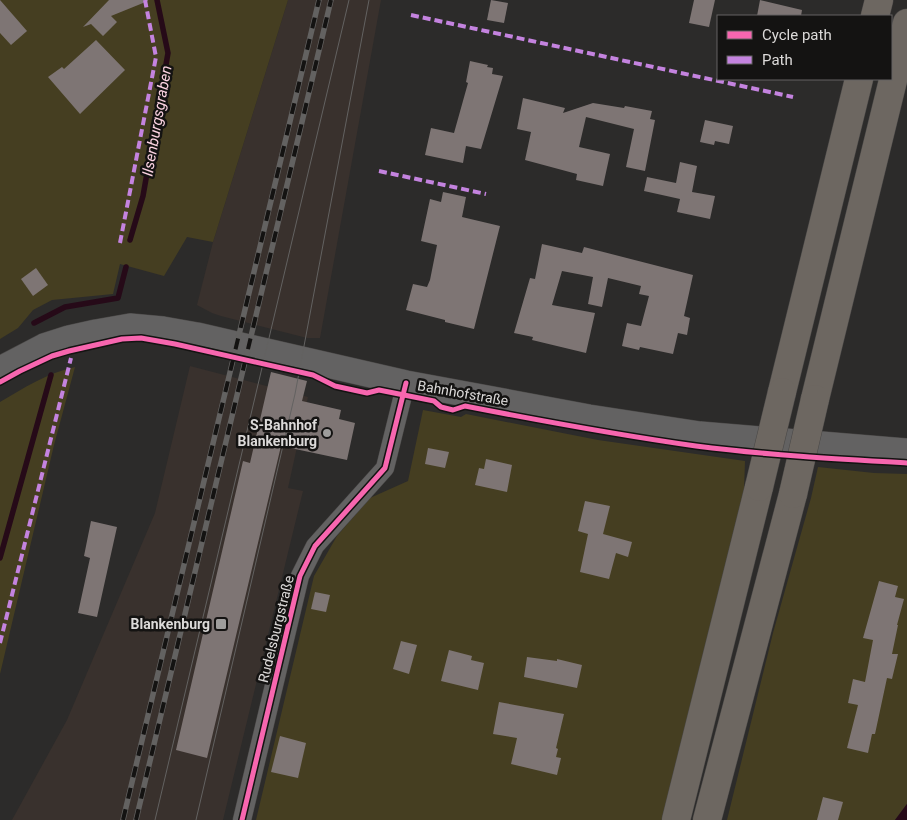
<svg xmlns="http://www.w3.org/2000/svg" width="907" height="820" viewBox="0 0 907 820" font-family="Roboto,sans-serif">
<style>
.built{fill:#39312d}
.green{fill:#453e21}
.water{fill:#260a18}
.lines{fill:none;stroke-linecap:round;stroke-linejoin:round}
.stream{stroke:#260a18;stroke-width:5.5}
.building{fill:#7e7574}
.minor-casing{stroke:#494746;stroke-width:19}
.secondary-casing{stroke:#494746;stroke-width:26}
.motorway-casing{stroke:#494746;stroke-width:29}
.minor{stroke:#636262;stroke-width:18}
.secondary{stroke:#636262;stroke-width:25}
.motorway{stroke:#6d6761;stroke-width:28}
.tram{stroke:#636261;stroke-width:1}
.rail-casing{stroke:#636261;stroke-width:5.5}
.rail{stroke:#141312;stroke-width:4;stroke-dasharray:11;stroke-linecap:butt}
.motorway-bridge-casing{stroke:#494746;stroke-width:29;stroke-linecap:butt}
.motorway-bridge{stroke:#6d6761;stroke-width:28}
.quiet{stroke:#c483df;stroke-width:4;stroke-dasharray:8 4;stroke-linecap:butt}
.cycleway-casing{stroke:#141312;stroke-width:8}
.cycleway{stroke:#f766af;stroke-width:5}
.poi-dot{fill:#9e9d9c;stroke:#141312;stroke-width:2}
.labels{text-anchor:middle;stroke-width:5;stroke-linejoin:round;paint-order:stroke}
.street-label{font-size:14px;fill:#dcdad9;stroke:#141312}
.poi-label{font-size:14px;font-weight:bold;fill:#dcdad9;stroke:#141312;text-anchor:end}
.water-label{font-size:15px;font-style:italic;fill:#fdd4e3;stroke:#141312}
</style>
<rect width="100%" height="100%" fill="#2c2b2a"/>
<g class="built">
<path d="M288,0H381L320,338H307L221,316L212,313L197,305L213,242Z"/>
<path d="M190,366L308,397L288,488L303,491L223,820H12L67,720L155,513Z"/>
</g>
<g class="green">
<path d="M0,0H288L213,242L187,237L164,276L120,264L113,294L52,300L33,310L18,328L0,339Z"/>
<path d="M75,367L54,445L0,674V402C24,388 47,373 75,367Z"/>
<path d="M423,410L461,417L466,414L598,440L745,461L744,490L665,820H256L314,576L337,536L370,498L408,481Z"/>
<path d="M818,467L874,473L907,474V804L895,820H727L773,633L811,498Z"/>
</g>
<path class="water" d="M907,804V820H895Z"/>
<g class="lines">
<g class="stream">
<path d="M130,240L143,196L168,53L157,0"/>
<path d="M34,323L65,307L118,298L126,267"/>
<path d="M0,558L51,375"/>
</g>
</g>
<g class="building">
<path d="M0,0L27,31L11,45L0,33Z"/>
<path d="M109,0H148V1L111,16L117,22L103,36L91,24L83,27Z"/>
<path d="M491,0L508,3L504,23L487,20Z"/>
<path d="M694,0H715L709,27L689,23Z"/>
<path d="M760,0L802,10L801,16H757Z"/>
<path d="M96,40L125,70L80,114L48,77L62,67L64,69Z"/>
<path d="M470,61L488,65L487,67L493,68L492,74L503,76L481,149L466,146L463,163L425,155L431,128L454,133L468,83L466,82Z"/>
<path d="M523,98L565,108L563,113L593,103L624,108L625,106L652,111L650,119L655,120L645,171L626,167L634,129L586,117L579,147L610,154L603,186L576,180L577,174L525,160L531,132L517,129Z"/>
<path d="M705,120L733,126L729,144L715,141L714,145L700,142Z"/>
<path d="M680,162L697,166L692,192L715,196L710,219L677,212L680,199L644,191L647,177L676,183Z"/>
<path d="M443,192L466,197L462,217L500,226L474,329L445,322V320L406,310L413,284L427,287L430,280L437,245L421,241L430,199L441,202Z"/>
<path d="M542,244L582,253L584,247L693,275L684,316L690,318L687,335L678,333L673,354L640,347L639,350L622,346L627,323L641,326L649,296L639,294L641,286L608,278L602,307L588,304L593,277L562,271L552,305L595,313L586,353L532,340L533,337L514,333L530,278L535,279Z"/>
<path d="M36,268L48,285L33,296L21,279Z"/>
<path d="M271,372L307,381L302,401L341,410L339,419L355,423L347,460L281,446L207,758L176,750L243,461L250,463Z"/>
<path d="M428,448L449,452L445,468L425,464Z"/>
<path d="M486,459L512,465L507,492L475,485L479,468L484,469Z"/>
<path d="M585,501L610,506L603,534L632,542L628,557L616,553L609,579L580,572L588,534L578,531Z"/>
<path d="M91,521L117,527L97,617L78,613L90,558L84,556Z"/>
<path d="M879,581L898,586L895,597L904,599L897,625H898L892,654H898L892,679L887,678L875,734H872L868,753L847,748L858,705L848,703L853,679L865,682L873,640L863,638Z"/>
<path d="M315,592L330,595L326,612L311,609Z"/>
<path d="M401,641L417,645L409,674L393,669Z"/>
<path d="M449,650L472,656L471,660L484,663L478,690L441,681Z"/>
<path d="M527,657L557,661V659L582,665L577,688L524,677Z"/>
<path d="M499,702L564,714L556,748L558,749L556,757L561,758L557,775L511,764L517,738L493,734Z"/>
<path d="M280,736L306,743L298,778L271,772Z"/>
<path d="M823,797L843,802L838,820H817Z"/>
</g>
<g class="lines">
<g class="minor-casing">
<path id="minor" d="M242,820L300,576L315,546L385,468L406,383"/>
</g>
<g class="secondary-casing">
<path id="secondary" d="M0,369L44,346L69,338L96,332L130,326L163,329L197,335L406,383L589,417L700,434L907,451"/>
</g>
<g class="motorway-casing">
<g id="motorway">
<path d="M875,16L879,0"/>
<path d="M782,392L859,79"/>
<path d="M815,399L907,23"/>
<path d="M676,820L759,487"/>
<path d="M707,820L793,494"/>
</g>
</g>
<use href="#minor" class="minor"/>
<use href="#secondary" class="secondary"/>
<use href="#motorway" class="motorway"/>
<g class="tram">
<path d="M155,820L349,0"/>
<path d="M196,820L295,394L369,0"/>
</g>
<g class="rail-casing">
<g id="rail">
<path d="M123,820L319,0"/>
<path d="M136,820L331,0"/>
</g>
</g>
<use href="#rail" class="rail"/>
<g class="motorway-bridge-casing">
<g id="motorway-bridge">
<path d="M759,487L782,392"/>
<path d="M793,494L815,399"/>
</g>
</g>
<use href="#motorway-bridge" class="motorway-bridge"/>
<g class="quiet">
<path d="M411,15L793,97"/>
<path d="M379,171L486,194"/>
<path d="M120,243L156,57L145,0"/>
<path d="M0,643L71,358"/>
</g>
<g class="cycleway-casing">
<g id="cycleway">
<path d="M0,382L20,371L52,356L69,351L122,339L141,338L175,344L313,375L335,386L367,393L379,390L434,401L441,407L453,410L465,406C542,421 618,435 696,446C766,455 837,459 907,463"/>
<path d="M242,820L300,576L315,546L385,468L406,383"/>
</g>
</g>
<use href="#cycleway" class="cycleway"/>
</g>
<g class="poi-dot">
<circle cx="327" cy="433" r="5"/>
<rect x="215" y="618" width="12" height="12" rx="2.5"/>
</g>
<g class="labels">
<g class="street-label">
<text transform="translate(463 393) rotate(10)" y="5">Bahnhofstraße</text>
<text transform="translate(276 629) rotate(-76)" y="5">Rudelsburgstraße</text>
</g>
<g class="poi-label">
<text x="317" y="430">S-Bahnhof<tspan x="317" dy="16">Blankenburg</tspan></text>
<text x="210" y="629">Blankenburg</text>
</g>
<g class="water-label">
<text transform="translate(157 121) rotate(-80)" y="5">Ilsenburgsgraben</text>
</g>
</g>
<rect x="717" y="15" width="175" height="65" fill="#141312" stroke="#646362"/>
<rect x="727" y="31" width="25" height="8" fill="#f766af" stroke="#646362"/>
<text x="762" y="40" font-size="15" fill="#dcdad9">Cycle path</text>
<rect x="727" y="56" width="25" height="8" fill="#c483df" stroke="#646362"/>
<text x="762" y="65" font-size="15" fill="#dcdad9">Path</text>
</svg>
